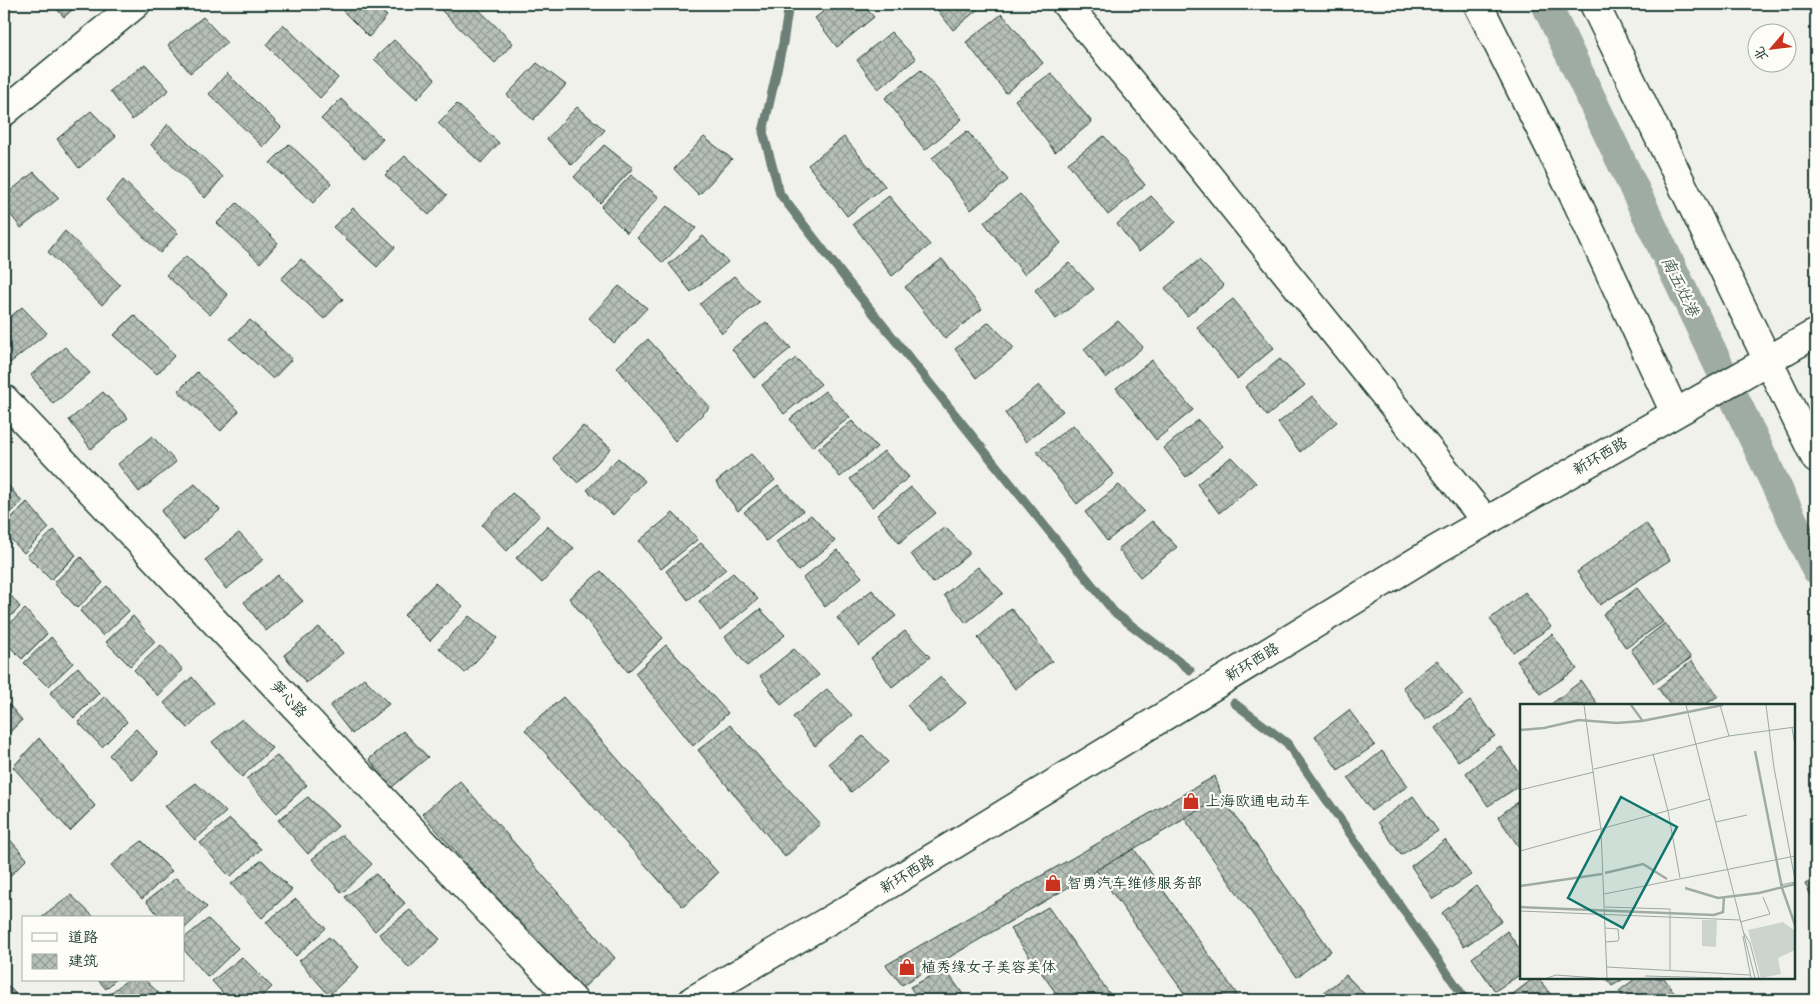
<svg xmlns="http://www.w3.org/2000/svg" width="1820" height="1004" viewBox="0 0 1820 1004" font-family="'Architects Daughter','LXGW WenKai TC',sans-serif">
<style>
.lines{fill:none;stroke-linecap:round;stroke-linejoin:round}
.stream{stroke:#6c8077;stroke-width:9}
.canal{stroke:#9faca4;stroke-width:30}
.building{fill:url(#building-cross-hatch);stroke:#1f3d34}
.minor-casing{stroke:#1f3d34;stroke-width:31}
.minor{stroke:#fdfcf7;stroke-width:28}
.labels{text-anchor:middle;stroke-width:4.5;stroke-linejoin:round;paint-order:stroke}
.street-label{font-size:15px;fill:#1f3d34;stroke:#fdfcf7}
.poi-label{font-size:15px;fill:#1f3d34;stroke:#fdfcf7;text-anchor:start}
.water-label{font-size:16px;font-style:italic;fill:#455e56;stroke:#fdfcf7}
.inset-river{fill:none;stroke:#9faca4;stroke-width:2.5}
.inset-road{fill:none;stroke:#9ca9a2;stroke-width:1}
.view{fill:#0f766e;fill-opacity:0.15;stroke:#0f766e;stroke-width:2.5}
.inset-edge{fill:none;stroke:#1f3d34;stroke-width:2.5}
</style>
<defs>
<pattern id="building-cross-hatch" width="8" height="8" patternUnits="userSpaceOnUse" patternTransform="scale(1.25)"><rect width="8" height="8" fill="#b6bfb8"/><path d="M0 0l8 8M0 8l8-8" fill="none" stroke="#939c96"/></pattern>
</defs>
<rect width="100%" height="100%" fill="#f0f1eb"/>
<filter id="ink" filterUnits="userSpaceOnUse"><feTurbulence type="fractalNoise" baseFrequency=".02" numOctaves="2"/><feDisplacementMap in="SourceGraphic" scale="10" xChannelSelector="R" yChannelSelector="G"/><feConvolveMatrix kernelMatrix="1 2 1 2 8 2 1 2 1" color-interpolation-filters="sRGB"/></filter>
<g filter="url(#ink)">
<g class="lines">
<g class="stream">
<path d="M789,4L783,43L763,132L780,194L845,278L1114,612L1190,670"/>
<path d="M1234,703L1287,743L1466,1000"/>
</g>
<path class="canal" d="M1546,4L1816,569"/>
</g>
<g class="building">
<path d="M52,4H79L64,17Z"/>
<path d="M336,4H374L387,16L369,37Z"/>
<path d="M446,4H473L513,43L495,63L441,10Z"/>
<path d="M833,4H862L874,17L837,47L815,18Z"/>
<path d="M933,4H984L953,30Z"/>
<path d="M1002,14L1043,63L1006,93L966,42Z"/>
<path d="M203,17L227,43L190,73L168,45Z"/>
<path d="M283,24L338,78L320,98L266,45Z"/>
<path d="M891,32L916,59L878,89L857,60Z"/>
<path d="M394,40L435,79L417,99L374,59Z"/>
<path d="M537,63L566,85L533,120L507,95Z"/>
<path d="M145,64L169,90L132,120L110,91Z"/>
<path d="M921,70L962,119L925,150L885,98Z"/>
<path d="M227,73L281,127L263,147L209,94Z"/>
<path d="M1051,73L1092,122L1055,152L1015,100Z"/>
<path d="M341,99L383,139L365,159L321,119Z"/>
<path d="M457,104L499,143L481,163L438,123Z"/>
<path d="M577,107L605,130L572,165L547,139Z"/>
<path d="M91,111L116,137L79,168L57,139Z"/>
<path d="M168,124L223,177L205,198L151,145Z"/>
<path d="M967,131L1008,180L971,210L932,158Z"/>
<path d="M1104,136L1145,185L1108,215L1068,163Z"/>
<path d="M704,137L732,159L699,195L674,169Z"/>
<path d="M844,137L885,186L847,216L808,165Z"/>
<path d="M289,144L331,183L313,203L270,163Z"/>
<path d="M604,145L633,168L600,203L574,177Z"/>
<path d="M405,156L447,195L429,215L385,175Z"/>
<path d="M34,172L59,198L21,228L4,206V196Z"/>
<path d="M631,175L659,197L627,233L601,207Z"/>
<path d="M123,180L178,233L160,253L106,200Z"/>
<path d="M1020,194L1061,243L1024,274L984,222Z"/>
<path d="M889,196L930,245L892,276L853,224Z"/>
<path d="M1151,196L1176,222L1139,252L1117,224Z"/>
<path d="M237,203L278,243L260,263L217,223Z"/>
<path d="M667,206L696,228L663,263L637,238Z"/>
<path d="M353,208L395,247L377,267L333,227Z"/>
<path d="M65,231L120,285L102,305L48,252Z"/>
<path d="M703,236L728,262L691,292L669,264Z"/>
<path d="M186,256L228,295L210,315L166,275Z"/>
<path d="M301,259L343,299L324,319L281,279Z"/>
<path d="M942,259L982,309L945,339L905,287Z"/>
<path d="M1199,260L1224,286L1187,316L1165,288Z"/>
<path d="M1069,263L1094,289L1056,319L1035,290Z"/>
<path d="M734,276L759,302L722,333L700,304Z"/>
<path d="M619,286L647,308L614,343L589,318Z"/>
<path d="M1233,299L1274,348L1237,379L1197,327Z"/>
<path d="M22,307L47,333L10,363L4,355V322Z"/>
<path d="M134,315L175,355L157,374L114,335Z"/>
<path d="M250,320L292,359L273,379L230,339Z"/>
<path d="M1118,321L1143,347L1106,378L1084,349Z"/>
<path d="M766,322L791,348L754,378L732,349Z"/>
<path d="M989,322L1014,348L976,378L955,349Z"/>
<path d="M648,339L710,407L675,441L617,367Z"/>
<path d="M65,347L90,373L53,404L31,375Z"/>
<path d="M796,358L821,384L784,414L762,385Z"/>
<path d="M1280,359L1305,385L1267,416L1245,387Z"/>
<path d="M1152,360L1193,410L1156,440L1116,388Z"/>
<path d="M197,372L239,411L221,431L178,391Z"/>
<path d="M1039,385L1063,411L1026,442L1005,413Z"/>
<path d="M825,391L850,417L812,447L790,419Z"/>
<path d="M103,392L128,418L91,449L69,420Z"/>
<path d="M1312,396L1337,422L1300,452L1278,423Z"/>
<path d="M1198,420L1223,446L1186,477L1164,448Z"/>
<path d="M852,421L877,447L840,477L818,449Z"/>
<path d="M1073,425L1114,474L1077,504L1037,452Z"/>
<path d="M583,426L611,448L578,483L553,458Z"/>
<path d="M152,436L176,462L139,492L118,464Z"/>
<path d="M884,451L909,477L872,507L850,479Z"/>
<path d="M751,454L775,480L738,511L716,482Z"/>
<path d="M1231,457L1256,483L1219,513L1197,484Z"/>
<path d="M618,458L645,481L613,515L587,490Z"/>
<path d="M4,480L22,502L4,520Z"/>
<path d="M195,484L220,510L183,540L161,511Z"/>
<path d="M778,485L803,511L766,541L744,512Z"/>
<path d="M1119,485L1144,511L1107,541L1085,512Z"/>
<path d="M911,487L936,513L899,543L877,515Z"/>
<path d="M512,493L540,515L507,551L482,525Z"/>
<path d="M27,502L49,528L24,553L4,532V525Z"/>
<path d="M673,513L698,539L661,569L639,541Z"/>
<path d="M811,515L835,541L798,571L776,542Z"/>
<path d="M1152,521L1177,547L1140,577L1118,549Z"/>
<path d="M1646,523L1670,560L1600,605L1577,572Z"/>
<path d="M547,526L574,548L542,583L516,558Z"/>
<path d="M945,527L970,553L933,583L911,554Z"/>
<path d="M54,530L76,555L51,580L27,556Z"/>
<path d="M239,533L264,559L226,589L205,560Z"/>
<path d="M701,543L726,569L688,600L666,571Z"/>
<path d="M837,550L862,577L825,607L803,578Z"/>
<path d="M81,557L103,583L77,608L54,583Z"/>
<path d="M978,567L1003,593L966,623L944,595Z"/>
<path d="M601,571L663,638L628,672L569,598Z"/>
<path d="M733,573L758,599L720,630L699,601Z"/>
<path d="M278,575L303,601L266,631L244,602Z"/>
<path d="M435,583L463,606L430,641L404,615Z"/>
<path d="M107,586L129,611L103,636L80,611Z"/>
<path d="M4,587L20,607L4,623Z"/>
<path d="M1637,588L1663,622L1626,648L1603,614Z"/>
<path d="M872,590L896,616L859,646L837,618Z"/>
<path d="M1525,592L1551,627L1513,652L1490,619Z"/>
<path d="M1011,608L1052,661L1015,689L978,638Z"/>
<path d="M25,609L47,634L22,659L4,641V629Z"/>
<path d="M760,609L785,635L747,666L725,637Z"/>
<path d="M133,616L155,642L130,666L106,642Z"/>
<path d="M469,616L497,638L465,673L439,648Z"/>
<path d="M1665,623L1691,658L1654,683L1631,650Z"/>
<path d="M319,627L343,653L306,683L284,655Z"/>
<path d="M905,631L930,657L892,687L871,658Z"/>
<path d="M1552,634L1577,669L1540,694L1517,661Z"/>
<path d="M51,637L73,663L48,687L24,663Z"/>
<path d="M161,645L183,670L158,696L134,670Z"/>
<path d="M666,645L728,713L693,746L635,673Z"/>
<path d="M794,649L819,675L781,705L760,676Z"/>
<path d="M1437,660L1463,695L1425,720L1403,687Z"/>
<path d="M1692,661L1718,696L1705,705H1670L1658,688Z"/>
<path d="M78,667L99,693L74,718L50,693Z"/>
<path d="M192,677L214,703L188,728L164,703Z"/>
<path d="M941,677L966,703L929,733L907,705Z"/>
<path d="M364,678L389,704L352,734L330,706Z"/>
<path d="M1581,681L1598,705H1550Z"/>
<path d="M827,689L852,715L815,746L793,717Z"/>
<path d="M105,696L127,722L102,747L78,722Z"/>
<path d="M563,697L718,873L683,907L525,730Z"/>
<path d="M4,699L22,720L4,738Z"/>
<path d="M1470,701L1495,736L1458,761L1435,728Z"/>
<path d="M1349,710L1375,745L1338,770L1315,736Z"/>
<path d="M242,719L272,748L242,777L212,742Z"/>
<path d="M730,725L820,824L785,857L698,750Z"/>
<path d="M136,729L158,754L133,780L109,755Z"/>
<path d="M403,731L428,757L391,788L369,759Z"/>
<path d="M863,736L888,762L851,792L829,763Z"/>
<path d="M39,738L95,806L70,831L13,767Z"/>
<path d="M1500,746L1521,775V785L1488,806L1466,773Z"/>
<path d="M1382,751L1408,786L1371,811L1348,778Z"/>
<path d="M277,756L307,785L277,813L246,779Z"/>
<path d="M1215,776L1222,797L902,985L886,965Z"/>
<path d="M460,781L615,958L580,991L422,814Z"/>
<path d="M196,783L226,812L195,840L165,806Z"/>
<path d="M1413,796L1438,831L1401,855L1378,822Z"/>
<path d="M308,797L338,826L308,854L278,820Z"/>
<path d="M1222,797L1331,951L1297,977L1184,818Z"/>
<path d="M1521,799V850L1498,817Z"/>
<path d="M230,819L261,849L230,877L200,843Z"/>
<path d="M5,834L27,859L4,882V835Z"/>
<path d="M342,835L372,864L342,893L312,859Z"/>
<path d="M1445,840L1471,875L1433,899L1411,866Z"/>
<path d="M142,841L172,871L142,899L111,865Z"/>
<path d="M1134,849L1241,1000H1189L1096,870Z"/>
<path d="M262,860L292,890L262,918L231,884Z"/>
<path d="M376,874L405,903L375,931L345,897Z"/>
<path d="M176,878L207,907L184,929V918H161L146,901Z"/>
<path d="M1816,879V905L1805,884Z"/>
<path d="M1476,886L1502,921L1464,947L1442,913Z"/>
<path d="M71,895L95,918H41Z"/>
<path d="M296,899L326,928L296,956L266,922Z"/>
<path d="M1048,907L1114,1000H1061L1010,929Z"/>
<path d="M410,910L440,939L409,968L379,934Z"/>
<path d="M208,919L238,948L208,977L184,950V938Z"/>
<path d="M1507,931L1521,951V974L1495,991L1472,958Z"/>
<path d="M329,937L359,967L329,995L299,961Z"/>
<path d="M242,957L272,987L258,1000H229L212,981Z"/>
<path d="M945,969L967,1000H919L910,987Z"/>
<path d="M1346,975L1370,1000H1315Z"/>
<path d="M1534,978H1538L1555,1000H1505Z"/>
<path d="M1606,978H1625L1612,986Z"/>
<path d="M1636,978H1664L1679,999L1625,1000L1619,991Z"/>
<path d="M98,980H115L106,989Z"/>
<path d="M127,980H145L166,1000H111L107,996Z"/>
<path d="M4,982L22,1000H4Z"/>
</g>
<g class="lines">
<g class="minor-casing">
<g id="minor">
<path d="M1066,4L1190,153L1486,521"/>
<path d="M1478,4L1578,204L1675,413"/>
<path d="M1594,4L1816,459"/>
<path d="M4,112L136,4"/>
<path d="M4,399L573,1000"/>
<path d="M693,1000L862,901L1434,551L1816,333"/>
</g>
</g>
<use href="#minor" class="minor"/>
</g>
</g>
<defs>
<g id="shop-bare" transform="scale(1.35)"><path d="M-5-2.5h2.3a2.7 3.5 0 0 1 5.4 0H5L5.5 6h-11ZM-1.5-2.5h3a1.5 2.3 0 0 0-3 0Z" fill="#c8321e" stroke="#fdfcf7" stroke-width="2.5" paint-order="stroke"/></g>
</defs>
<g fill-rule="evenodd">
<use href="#shop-bare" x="1191" y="801"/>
<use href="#shop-bare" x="1053" y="883"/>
<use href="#shop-bare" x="907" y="967"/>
</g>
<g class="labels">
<g class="street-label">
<text transform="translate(1600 456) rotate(-30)" y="5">新环西路</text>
<text transform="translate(1252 662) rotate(-31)" y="5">新环西路</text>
<text transform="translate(289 699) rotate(46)" y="5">笋心路</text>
<text transform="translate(907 874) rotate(-31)" y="5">新环西路</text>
</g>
<g class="poi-label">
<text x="1205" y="806">上海欧通电动车</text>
<text x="1067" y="888">智勇汽车维修服务部</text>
<text x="921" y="972">植秀缘女子美容美体</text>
</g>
<g class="water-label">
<text transform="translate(1681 286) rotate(64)" y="6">南五灶港</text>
</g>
</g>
<g transform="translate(1520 704)">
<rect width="275" height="275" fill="#f0f1eb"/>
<path d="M182,216H197L196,243L182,242ZM263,218L275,227V246L258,254L261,270L241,274L228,226Z" fill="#cdd3cd"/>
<path class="inset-river" d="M111,1L122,16M59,16L97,19L122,17L203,1M0,26L24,24L59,16M235,47L262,184L275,221M85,169L123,160L147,175M0,182L82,170M165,184L198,194L239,189L275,180M0,203L194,211L203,208L204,193"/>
<path class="inset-road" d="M64,1L81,126L87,274M166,1L235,274M200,1L209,32M246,1L254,64L275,176M272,24L275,41M133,50L148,107L160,174M74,65L209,32L275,23M0,86L74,68M196,118L227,111M0,147L190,95M260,181L275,178M84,190L275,152M85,203L150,205V266M0,207L220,216M220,218L250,210L243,193M85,224L98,225L99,234L98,237L86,238M224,229L230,239L239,274M223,232L231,274M87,263L230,271M125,272L203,274M27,274L36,271L77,274"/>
<path class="view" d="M101,93L157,123L103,224L48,194Z"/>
<rect width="275" height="275" class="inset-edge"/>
</g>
<rect width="1820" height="1004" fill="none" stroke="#fdfcf7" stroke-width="20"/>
<rect x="10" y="10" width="1800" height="984" fill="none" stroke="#1f3d34" stroke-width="2" filter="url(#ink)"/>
<rect x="22" y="916" width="162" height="65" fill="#fdfcf7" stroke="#a4b0a9"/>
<rect x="32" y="933" width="25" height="8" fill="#fdfcf7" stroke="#a4b0a9"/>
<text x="68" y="942" font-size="15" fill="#1f3d34">道路</text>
<rect x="32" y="954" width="25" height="15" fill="url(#building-cross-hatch)" stroke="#a4b0a9"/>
<text x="68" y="966" font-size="15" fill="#1f3d34">建筑</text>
<g transform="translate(1772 48) rotate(242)"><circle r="24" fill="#fdfcf7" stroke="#a4b0a9"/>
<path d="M0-4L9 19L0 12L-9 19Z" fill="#c8321e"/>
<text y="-8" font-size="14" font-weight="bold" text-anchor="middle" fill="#1f3d34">北</text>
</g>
</svg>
